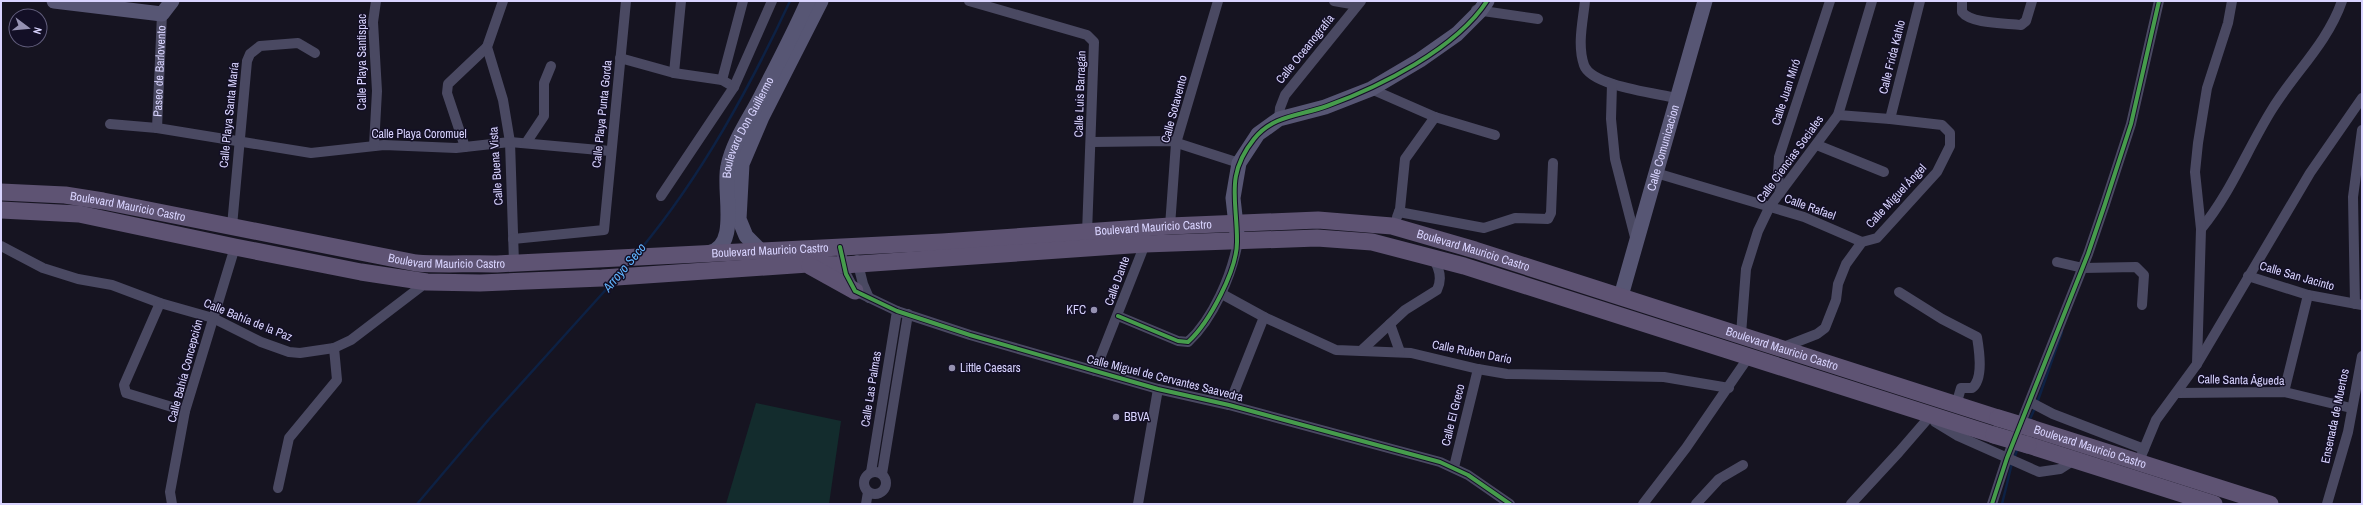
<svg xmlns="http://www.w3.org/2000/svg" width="2363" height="505" viewBox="0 0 2363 505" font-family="'Archivo Narrow',sans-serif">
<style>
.green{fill:#132c2d}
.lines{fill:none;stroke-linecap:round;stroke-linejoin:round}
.stream{stroke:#0d2144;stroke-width:2.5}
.street{stroke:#4a4962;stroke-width:10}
.secondary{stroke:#575674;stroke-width:15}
.primary{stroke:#5e5373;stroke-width:17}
.primary-bridge{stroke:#5e5373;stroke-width:17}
.cycleway-casing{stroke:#130f26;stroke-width:6}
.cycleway{stroke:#469c4c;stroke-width:4}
.poi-dot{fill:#9591b1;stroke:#130f26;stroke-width:1.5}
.labels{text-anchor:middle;stroke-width:3;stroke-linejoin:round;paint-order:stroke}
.street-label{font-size:12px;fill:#d9d4ff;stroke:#130f26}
.poi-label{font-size:12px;fill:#d9d4ff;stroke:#130f26;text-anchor:start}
.water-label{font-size:13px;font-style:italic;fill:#62b6ff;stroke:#130f26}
</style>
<rect width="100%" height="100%" fill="#161421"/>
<path class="green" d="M756,403L841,421L829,504H726Z"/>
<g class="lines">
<g class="stream">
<path d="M640,250C702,175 749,89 790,1"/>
<path d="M2037,403L2062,332"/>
<path d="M2029,421L2035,408"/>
<path d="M2014,458L2018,448"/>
<path d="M417,504L490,418L611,284"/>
<path d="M2002,504L2012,463"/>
</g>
<g class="street">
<path d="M503,1L487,47L503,100L510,142L514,263"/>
<path d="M969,1L1087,35L1094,42L1087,233"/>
<path d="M1334,1L1357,5"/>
<path d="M1585,1C1583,21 1577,45 1584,65C1591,86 1655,93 1676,98"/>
<path d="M1962,1V12C1971,24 2007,23 2021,25L2026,21L2032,1"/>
<path d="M1476,10L1538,19"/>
<path d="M620,58L674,73L722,80L734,87"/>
<path d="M674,73L681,1"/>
<path d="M722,80L743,1"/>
<path d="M1612,84L1611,119L1615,159L1636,241"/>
<path d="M1371,89L1435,117L1495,135"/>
<path d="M1279,119L1280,108L1285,95L1361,1"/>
<path d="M1890,119L1920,1"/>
<path d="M110,124L157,128L311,153L384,145L456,148L510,142L610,151"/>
<path id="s1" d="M157,128L162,14"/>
<path d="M1092,142L1171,141L1239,163"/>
<path d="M526,143L544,116V83L551,66"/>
<path d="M1817,145L1884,172"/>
<path d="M374,146L377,91L373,22L376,1"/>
<path d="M465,147L447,93L448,84L487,47"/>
<path d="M1656,173L1804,217L1862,242"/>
<path d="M1780,193L1778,174L1779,157L1830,1"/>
<path d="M661,196L734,87L772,1"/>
<path d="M1399,212L1484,228L1515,218L1548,219L1551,213L1553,163"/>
<path d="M1397,217L1400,209L1405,159L1435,117"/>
<path d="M232,226L247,61L250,54L260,46L298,43L315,53"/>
<path d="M1170,226L1176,143L1218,1"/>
<path d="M2201,229C2230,194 2247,150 2271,111C2294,73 2327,44 2342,1"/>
<path d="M513,239L604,230L626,1"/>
<path d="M1,246L43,268L78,279L112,285L160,303L213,318L261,342L289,352L300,353L334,348L351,340L427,282"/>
<path d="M840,247L846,274L855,291L897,311L970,335L1158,389L1229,405L1440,462L1468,475L1510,504"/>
<path d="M857,260L863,284L869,298"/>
<path d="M2057,262L2083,268L2136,267L2144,275L2142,305"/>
<path d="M2248,276L2308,295L2362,305"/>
<path d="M1899,292L1942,319L1977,337C1979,349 1984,379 1972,388H1961L1956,405"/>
<path d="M1222,294L1264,317L1336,350L1411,353L1478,369L1507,374L1664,377L1729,388"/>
<path d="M160,303L124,385L126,393L185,411"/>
<path d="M2355,304L2353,197L2362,130"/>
<path d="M1118,316L1178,341L1188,342C1213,319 1232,275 1238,241"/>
<path d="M1390,324L1400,352"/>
<path d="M1741,334L1746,269L1758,231L1770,206L1838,115L1872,1"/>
<path d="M1781,348L1817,334L1825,328L1836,300L1838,284L1846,264L1862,242L1877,238L1937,172L1950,146V133L1942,125L1890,119L1838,115"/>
<path d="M1363,349L1405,310L1437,290C1443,278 1439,267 1432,257"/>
<path d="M2197,364L2201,229L2195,172L2198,143L2207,88L2228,23L2232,1"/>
<path d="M1095,371L1145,244"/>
<path d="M2284,392L2308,295"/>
<path d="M2178,393L2284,392L2351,408"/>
<path d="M2030,402L2053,414L2144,449"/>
<path d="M1229,405L1264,317"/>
<path d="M1935,422L1958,436L2039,472L2060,469L2074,460"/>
<path d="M2139,461L2156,420L2197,364L2310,173L2362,98"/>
<path d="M1454,467L1478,369"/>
<circle cx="875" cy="483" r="11"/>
<path d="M871,472L897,311"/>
<path d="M882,474L908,314"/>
<path d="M278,488L289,438L337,380L334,348"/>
<path d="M172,504L170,492L185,411L235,247"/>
<path d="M866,504L868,492"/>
<path d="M1138,504L1158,389"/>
<path d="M1643,504L1686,448L1750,355"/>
<path d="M1696,504L1719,479L1743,465"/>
<path d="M1851,504L1899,452L1931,415"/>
<path d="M1992,504L2007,458L2088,254L2105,204L2131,124L2159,1"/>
<path d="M2327,504L2348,432L2362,356"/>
</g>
<g class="secondary">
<path d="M54,1L162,14L172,1"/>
<path d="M1237,234L1233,198L1239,163L1258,134L1279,119L1325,107L1371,89L1420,60L1457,34L1480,11L1487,1"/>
<path d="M760,250L746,236L739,219L742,164L762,117L821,1"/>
<path id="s2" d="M708,253C741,247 722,190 728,166C733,142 748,121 759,100C776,67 793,35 808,1"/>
<path id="s3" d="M1621,296L1705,1"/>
</g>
<g class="primary">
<path id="s4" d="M1,192L65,195L103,201L416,263C443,265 470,263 497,264L942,242L1170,226L1318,220L1392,226L1475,250L1998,418"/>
<path d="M1,210L79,214L235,247L361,272L427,282L480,283L602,278L808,264L844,265L1145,244L1317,238L1372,242L1464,266L1994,435"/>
<path d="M810,266L855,291"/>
<path id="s5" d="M2031,428L2270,504"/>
<path d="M2028,445L2214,504"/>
</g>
<g class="primary-bridge">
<path d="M1998,418L2031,428"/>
<path d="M1994,435L2028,445"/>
</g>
<g class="cycleway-casing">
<g id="cycleway">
<path d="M840,247L846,274L855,291L897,311L970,335L1158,389L1229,405L1440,462L1468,475L1510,504"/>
<path d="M1118,316L1178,341L1188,342C1209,323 1238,269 1237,240C1237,200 1225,175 1254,139C1273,115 1300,116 1327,106C1379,87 1456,49 1487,1"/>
<path d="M1992,504L2007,458L2088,254L2105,204L2131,124L2159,1"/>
</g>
</g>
<use href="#cycleway" class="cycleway"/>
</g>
<g class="poi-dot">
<circle cx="1094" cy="310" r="4"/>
<circle cx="952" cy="368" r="4"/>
<circle cx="1116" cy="417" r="4"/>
</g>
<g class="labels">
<g class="street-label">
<text transform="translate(1305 49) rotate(-51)" y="4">Calle Oceanografía</text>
<text transform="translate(1892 57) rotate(-76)" y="4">Calle Frida Kahlo</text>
<text transform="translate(362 62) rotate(-90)" y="4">Calle Playa Santispac</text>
<text dy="4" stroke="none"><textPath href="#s1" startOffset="57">Paseo de Barlovento</textPath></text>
<text transform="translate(1786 92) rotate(-72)" y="4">Calle Juan Miró</text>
<text transform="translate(1080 94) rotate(-88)" y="4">Calle Luis Barragán</text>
<text transform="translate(1174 109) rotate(-75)" y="4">Calle Sotavento</text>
<text transform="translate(602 114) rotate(-84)" y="4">Calle Playa Punta Gorda</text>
<text transform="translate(229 115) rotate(-84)" y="4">Calle Playa Santa María</text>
<text dy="4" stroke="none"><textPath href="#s2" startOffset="139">Boulevard Don Guillermo</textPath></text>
<text x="419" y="138">Calle Playa Coromuel</text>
<text dy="4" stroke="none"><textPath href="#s3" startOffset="154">Calle Comunicacion</textPath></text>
<text transform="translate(1790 159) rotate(-54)" y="4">Calle Ciencias Sociales</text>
<text transform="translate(496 166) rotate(-94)" y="4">Calle Buena Vista</text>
<text transform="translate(1896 196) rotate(-47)" y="4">Calle Miguel Ángel</text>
<text dy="4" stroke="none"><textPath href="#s4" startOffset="128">Boulevard Mauricio Castro</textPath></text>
<text transform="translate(1810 207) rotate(20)" y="4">Calle Rafael</text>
<text dy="4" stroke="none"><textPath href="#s4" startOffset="1160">Boulevard Mauricio Castro</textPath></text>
<text dy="4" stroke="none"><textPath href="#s4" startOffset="776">Boulevard Mauricio Castro</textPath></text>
<text dy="4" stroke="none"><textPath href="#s4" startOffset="1484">Boulevard Mauricio Castro</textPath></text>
<text dy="4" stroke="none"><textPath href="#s4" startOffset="452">Boulevard Mauricio Castro</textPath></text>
<text transform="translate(2297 276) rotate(16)" y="4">Calle San Jacinto</text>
<text transform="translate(1117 281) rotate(-70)" y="4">Calle Dante</text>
<text transform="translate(248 320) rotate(22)" y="4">Calle Bahía de la Paz</text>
<text dy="4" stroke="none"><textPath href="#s4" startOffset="1808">Boulevard Mauricio Castro</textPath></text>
<text transform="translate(1472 352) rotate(11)" y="4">Calle Ruben Darío</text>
<text transform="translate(185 371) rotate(-75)" y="4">Calle Bahía Concepción</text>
<text transform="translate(1165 378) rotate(14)" y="4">Calle Miguel de Cervantes Saavedra</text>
<text transform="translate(2241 380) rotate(1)" y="4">Calle Santa Águeda</text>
<text transform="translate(871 389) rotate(-81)" y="4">Calle Las Palmas</text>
<text transform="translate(1453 415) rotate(-76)" y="4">Calle El Greco</text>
<text transform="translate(2335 416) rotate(-78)" y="4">Ensenada de Muertos</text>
<text dy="4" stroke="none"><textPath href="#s5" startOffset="62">Boulevard Mauricio Castro</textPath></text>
</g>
<g class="poi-label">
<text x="1086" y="314" text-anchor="end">KFC</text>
<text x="960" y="372">Little Caesars</text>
<text x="1124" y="421">BBVA</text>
</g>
<g class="water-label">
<text transform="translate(624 267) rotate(-50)" y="5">Arroyo Seco</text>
</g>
</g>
<rect width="2363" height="505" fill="none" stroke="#d9d4ff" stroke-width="4"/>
<g transform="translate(28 28) rotate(106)"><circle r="19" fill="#130f26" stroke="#625e7d"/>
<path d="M0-3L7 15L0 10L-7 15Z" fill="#9591b1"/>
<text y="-6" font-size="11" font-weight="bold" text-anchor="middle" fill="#d9d4ff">N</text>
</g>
</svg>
